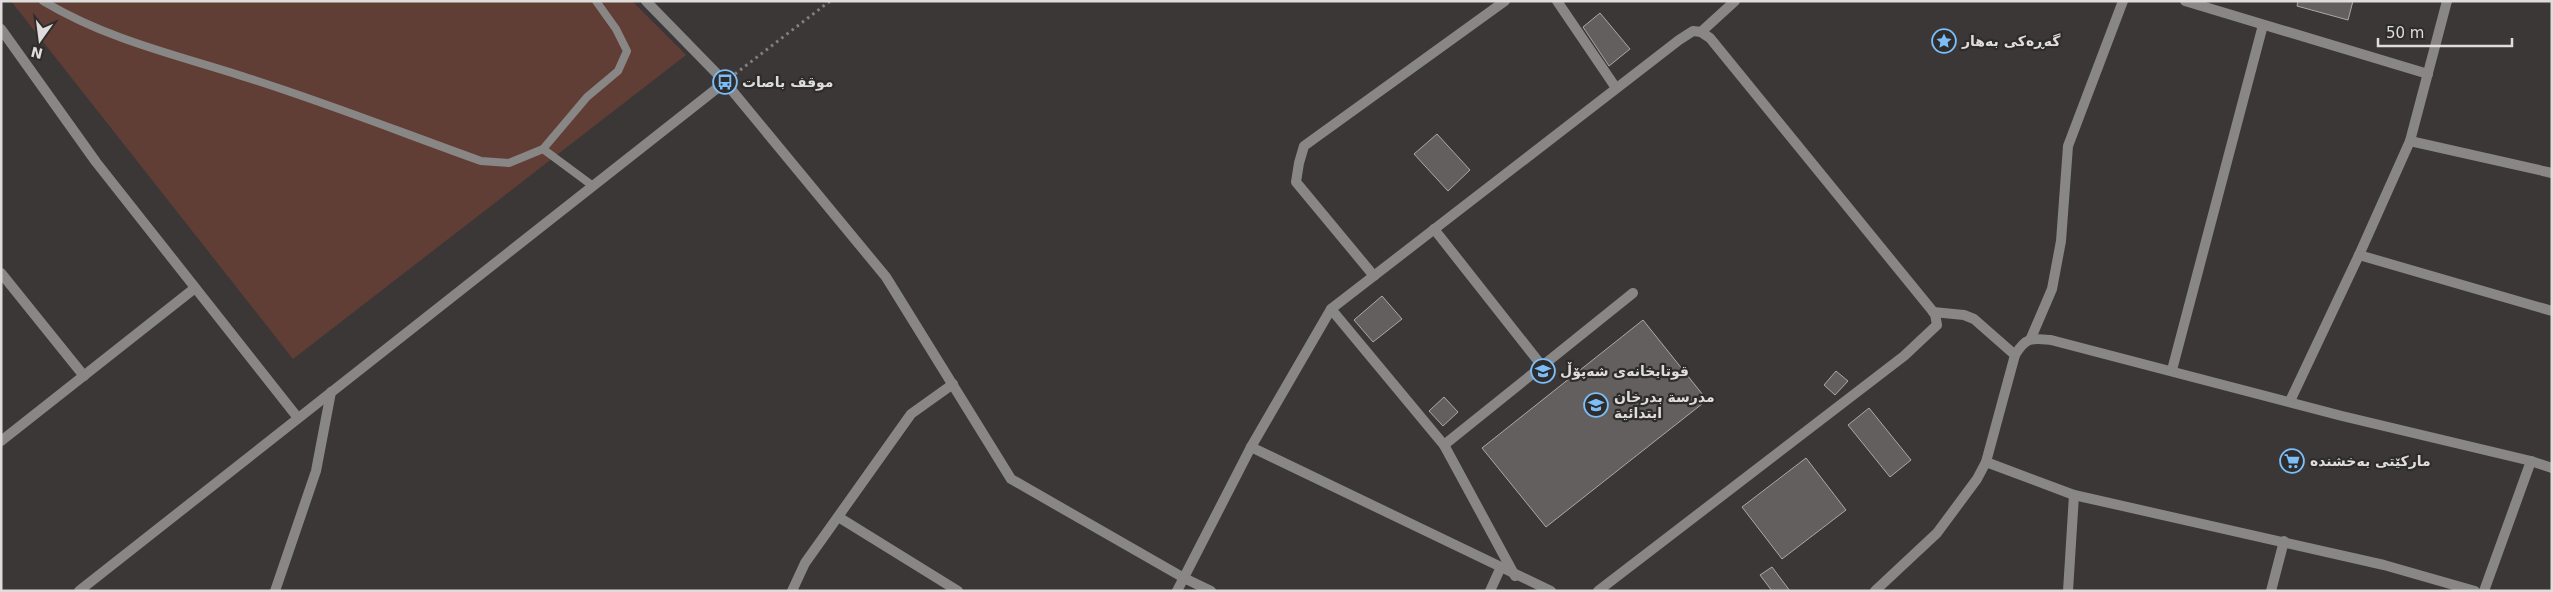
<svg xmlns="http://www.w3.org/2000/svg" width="2553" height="592" viewBox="0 0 2553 592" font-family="'DejaVu Sans','Noto Sans Arabic',sans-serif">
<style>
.green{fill:#613e35}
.building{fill:#625f5e;stroke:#aba8a7}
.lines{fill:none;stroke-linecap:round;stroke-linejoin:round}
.path{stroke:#83807f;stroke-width:3;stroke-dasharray:2.5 4;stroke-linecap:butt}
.service{stroke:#888786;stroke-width:8}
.minor{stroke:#888786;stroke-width:10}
.labels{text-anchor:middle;stroke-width:4.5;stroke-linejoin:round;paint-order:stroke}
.poi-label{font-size:14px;font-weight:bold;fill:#dfdddc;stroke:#2f2d2c;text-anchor:start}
</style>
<rect width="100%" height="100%" fill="#3a3736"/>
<path class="green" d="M11,1H632L686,55L293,359Z"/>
<g class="building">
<path d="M2298,1H2353L2348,20L2297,6Z"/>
<path d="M1600,13L1630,49L1609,66L1583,27Z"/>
<path d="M1437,134L1470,170L1448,191L1414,154Z"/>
<path d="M1382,296L1402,319L1373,342L1354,320Z"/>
<path d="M1643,320L1707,400L1546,527L1482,448Z"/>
<path d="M1836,371L1848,381L1835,395L1824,385Z"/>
<path d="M1444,397L1458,412L1443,426L1429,411Z"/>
<path d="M1869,408L1911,460L1890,477L1848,425Z"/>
<path d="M1806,458L1846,510L1782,559L1742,507Z"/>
<path d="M1772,567L1790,591H1772L1760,575Z"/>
</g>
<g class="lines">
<path class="path" d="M735,74L830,1"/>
<g class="service">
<path d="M43,1C108,40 177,55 248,78C327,103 403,133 481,161L509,163L543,149L587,97L618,71L627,51L616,29L596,1"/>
<path d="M543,149L593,186"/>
</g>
<g class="minor">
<path d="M646,1L725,82L886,277L1011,479L1184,578L1211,591"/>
<path d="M1557,1L1616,88"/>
<path d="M2185,1L2428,74"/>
<path d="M1,29L96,162L298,418"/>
<path d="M1701,32L1735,1"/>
<path d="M2410,141L2552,173"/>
<path d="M1434,229L1542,366"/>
<path d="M2359,255L2410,141L2447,1"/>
<path d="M1,273L84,376"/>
<path d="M1374,276L1296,182L1299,163L1304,146L1505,1"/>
<path d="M1331,309L1444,445L1515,576"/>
<path d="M1933,312L1964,315L1974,319L2015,355"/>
<path d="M2031,338L2052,289L2061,241L2068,146L2123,1"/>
<path d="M2172,370L2263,25"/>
<path d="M2290,401L2359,255L2552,311"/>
<path d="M1,441L195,288"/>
<path d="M1444,445L1633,293"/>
<path d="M1251,447L1551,591"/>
<path d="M1986,462L2074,495L2384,565L2475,591"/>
<path d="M840,518L958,591"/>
<path d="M79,591L725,82"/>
<path d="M275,591L316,471L331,392"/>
<path d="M792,591L805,563L911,414L953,384"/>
<path d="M1177,591L1251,447L1331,309L1679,40L1693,31L1701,32L1710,38L1935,314L1937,325L1904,356L1598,591"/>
<path d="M1490,591L1500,569"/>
<path d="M1875,591L1937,533L1977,479L1986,462L2015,355C2026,337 2031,338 2051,340L2342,416L2531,461L2552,468"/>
<path d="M2068,591L2074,495"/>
<path d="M2271,591L2284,541"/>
<path d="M2484,591L2531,461"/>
</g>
</g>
<defs>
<g id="sight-ring" transform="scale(1.25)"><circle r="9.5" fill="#2f2d2c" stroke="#7bbef8" stroke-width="1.5"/><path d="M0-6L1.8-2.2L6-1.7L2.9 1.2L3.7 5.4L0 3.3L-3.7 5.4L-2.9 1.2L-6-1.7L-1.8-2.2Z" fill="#7bbef8"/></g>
<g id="bus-ring" transform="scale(1.25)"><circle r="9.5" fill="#2f2d2c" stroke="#7bbef8" stroke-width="1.5"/><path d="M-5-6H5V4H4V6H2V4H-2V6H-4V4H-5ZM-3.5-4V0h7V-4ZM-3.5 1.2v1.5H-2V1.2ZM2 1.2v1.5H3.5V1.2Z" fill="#7bbef8"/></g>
<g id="school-ring" transform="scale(1.25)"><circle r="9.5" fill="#2f2d2c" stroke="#7bbef8" stroke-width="1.5"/><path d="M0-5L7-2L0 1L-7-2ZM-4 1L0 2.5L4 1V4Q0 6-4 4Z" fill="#7bbef8"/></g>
<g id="supermarket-ring" transform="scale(1.25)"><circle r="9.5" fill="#2f2d2c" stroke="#7bbef8" stroke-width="1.5"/><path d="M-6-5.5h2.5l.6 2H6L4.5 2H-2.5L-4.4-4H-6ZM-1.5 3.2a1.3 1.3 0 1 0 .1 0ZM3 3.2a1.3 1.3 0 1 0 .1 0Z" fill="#7bbef8"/></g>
</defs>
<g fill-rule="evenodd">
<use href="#sight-ring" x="1944" y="41"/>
<use href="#bus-ring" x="725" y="82"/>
<use href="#school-ring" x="1543" y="371"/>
<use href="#school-ring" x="1596" y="405"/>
<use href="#supermarket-ring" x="2292" y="461"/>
</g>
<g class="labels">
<g class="poi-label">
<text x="1962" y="46">گەڕەکی بەهار</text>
<text x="742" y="87">موقف باصات</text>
<text x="1560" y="376">قوتابخانەی شەپۆڵ</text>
<text x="1614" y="402">مدرسة بدرخان<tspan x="1614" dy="16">ابتدائية</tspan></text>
<text x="2310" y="466">مارکێتی بەخشندە</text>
</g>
</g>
<rect width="2553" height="592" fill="none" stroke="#dfdddc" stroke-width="5"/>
<g transform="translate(40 40) rotate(194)" stroke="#2f2d2c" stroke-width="4" paint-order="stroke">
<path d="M0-4L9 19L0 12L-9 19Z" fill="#dfdddc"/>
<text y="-8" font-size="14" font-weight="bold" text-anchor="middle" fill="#dfdddc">N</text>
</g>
<path d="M2378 38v8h134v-8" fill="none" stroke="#dfdddc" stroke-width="2.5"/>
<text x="2386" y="38" font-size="15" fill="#dfdddc" stroke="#2f2d2c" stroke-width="4" paint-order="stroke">50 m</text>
</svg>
